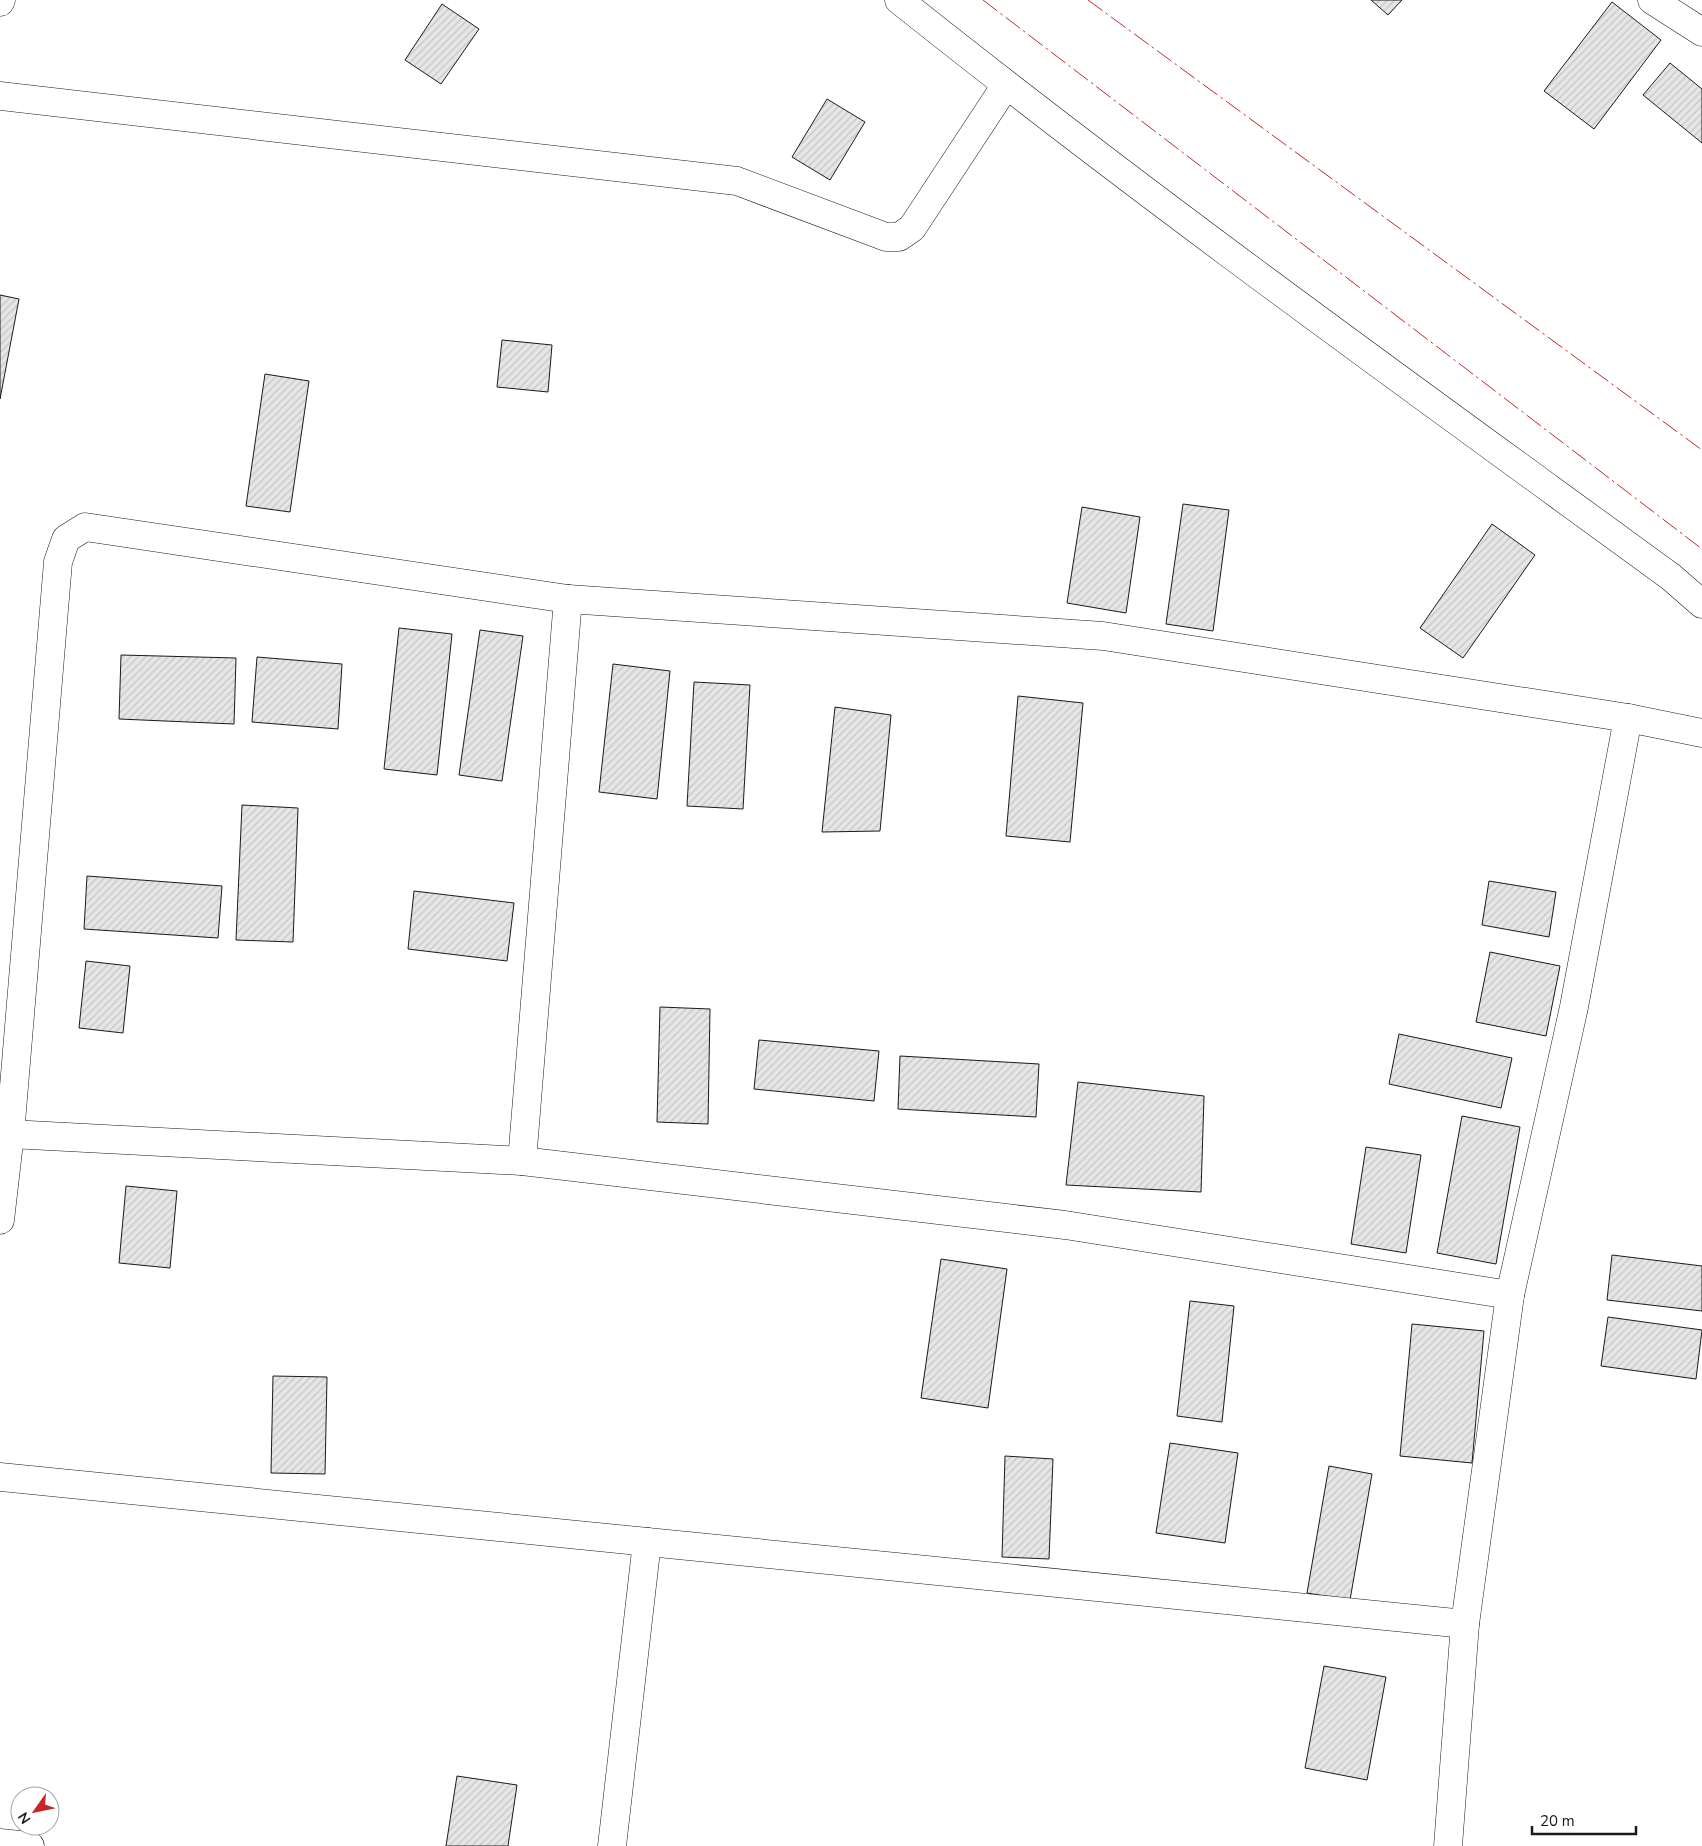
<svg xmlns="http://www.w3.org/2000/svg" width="1702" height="1846" viewBox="0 0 1702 1846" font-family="'Nunito Sans',sans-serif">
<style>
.building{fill:url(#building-hatch);stroke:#1a1a1a}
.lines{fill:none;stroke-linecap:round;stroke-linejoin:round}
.minor-casing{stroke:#1a1a1a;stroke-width:29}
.minor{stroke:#fff;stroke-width:28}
.power{stroke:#c62828;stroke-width:1;stroke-dasharray:18 4 2.5 4;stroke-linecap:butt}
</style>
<defs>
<pattern id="building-hatch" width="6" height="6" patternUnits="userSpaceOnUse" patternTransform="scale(1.25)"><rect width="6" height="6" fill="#e6e6e6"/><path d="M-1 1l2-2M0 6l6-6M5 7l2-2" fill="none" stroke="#c5c5c5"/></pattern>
</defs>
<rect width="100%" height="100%" fill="#fff"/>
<g class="building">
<path d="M1371,0H1402L1388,15Z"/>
<path d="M1612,2L1661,40L1594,129L1544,91Z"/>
<path d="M442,4L479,29L441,84L405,60Z"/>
<path d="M1670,63L1702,89V143L1643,95Z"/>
<path d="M827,99L865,122L830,180L792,157Z"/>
<path d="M0,295L19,299L0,399Z"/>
<path d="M502,340L552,345L548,392L497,387Z"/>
<path d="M265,374L309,381L290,512L246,506Z"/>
<path d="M1183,504L1229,510L1213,631L1166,624Z"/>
<path d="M1082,507L1140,517L1126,613L1067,603Z"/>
<path d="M1492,524L1535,555L1463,658L1420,628Z"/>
<path d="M399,628L452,634L437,775L384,769Z"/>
<path d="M480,630L523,636L502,781L459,775Z"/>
<path d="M121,655L236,658L234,724L119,719Z"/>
<path d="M257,657L342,664L338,729L252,722Z"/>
<path d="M613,664L670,671L657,799L599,792Z"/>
<path d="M694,682L750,685L743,809L687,806Z"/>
<path d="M1018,696L1083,703L1070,842L1006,836Z"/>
<path d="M835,707L891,715L880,831L822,832Z"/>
<path d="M242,805L298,808L293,942L236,940Z"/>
<path d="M87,876L222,886L218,938L84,929Z"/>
<path d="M1489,881L1556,892L1549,937L1482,925Z"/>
<path d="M414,891L514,903L507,961L408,949Z"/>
<path d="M1490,952L1560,966L1546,1036L1476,1022Z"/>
<path d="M86,961L130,966L123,1033L79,1028Z"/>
<path d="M660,1007L710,1009L708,1124L657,1122Z"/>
<path d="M1399,1034L1512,1058L1501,1108L1389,1084Z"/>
<path d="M759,1040L879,1051L874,1101L754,1089Z"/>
<path d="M900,1056L1039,1064L1036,1117L898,1109Z"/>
<path d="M1078,1082L1204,1096L1201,1192L1066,1185Z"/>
<path d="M1462,1116L1520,1127L1496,1264L1437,1253Z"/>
<path d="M1366,1147L1421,1155L1406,1253L1351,1244Z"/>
<path d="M126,1186L177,1191L170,1268L119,1263Z"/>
<path d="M1612,1255L1702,1266V1311L1607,1300Z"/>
<path d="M941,1259L1007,1269L988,1408L921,1398Z"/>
<path d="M1190,1301L1234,1306L1222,1422L1177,1416Z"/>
<path d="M1608,1317L1702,1330L1696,1379L1601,1366Z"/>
<path d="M1412,1324L1484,1331L1472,1463L1400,1456Z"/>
<path d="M273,1376L327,1377L325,1474L271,1473Z"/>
<path d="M1170,1443L1238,1453L1225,1543L1156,1533Z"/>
<path d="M1005,1456L1053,1459L1049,1559L1002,1557Z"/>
<path d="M1329,1466L1372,1474L1350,1600L1307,1593Z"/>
<path d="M1324,1666L1386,1677L1367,1780L1305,1768Z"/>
<path d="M457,1776L517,1785L508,1846H446Z"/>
</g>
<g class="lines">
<g class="minor-casing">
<g id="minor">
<path d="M899,0C1151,201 1412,388 1671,577L1702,604"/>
<path d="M1652,0L1702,32"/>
<path d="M0,2L1,0"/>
<path d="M0,96L737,181L886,237H899L912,228L1006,85"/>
<path d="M0,1133L10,1134L58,562L66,539L85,527L568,599L1103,636L1628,718L1702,733"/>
<path d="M522,1161L568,599"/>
<path d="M0,1220L10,1134L522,1161L1065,1225L1510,1295"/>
<path d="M0,1477L1465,1624"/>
<path d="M0,1843L30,1846"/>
<path d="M612,1846L647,1542"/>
<path d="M1448,1846L1465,1624L1510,1295L1574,1007L1628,718"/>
</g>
</g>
<use href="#minor" class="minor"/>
<g class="power">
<path d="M983,0L1702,549"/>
<path d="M1088,0L1702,450"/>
</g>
</g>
<g transform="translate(35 1811) rotate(237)"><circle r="24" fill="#ffffff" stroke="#a3a3a3"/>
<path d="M0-4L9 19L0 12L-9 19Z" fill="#c62828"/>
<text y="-8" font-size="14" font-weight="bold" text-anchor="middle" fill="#1a1a1a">N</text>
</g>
<path d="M1532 1826v8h104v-8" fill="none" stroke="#1a1a1a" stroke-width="2.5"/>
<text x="1540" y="1826" font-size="15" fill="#1a1a1a" stroke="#ffffff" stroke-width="4" paint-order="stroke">20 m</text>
</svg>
